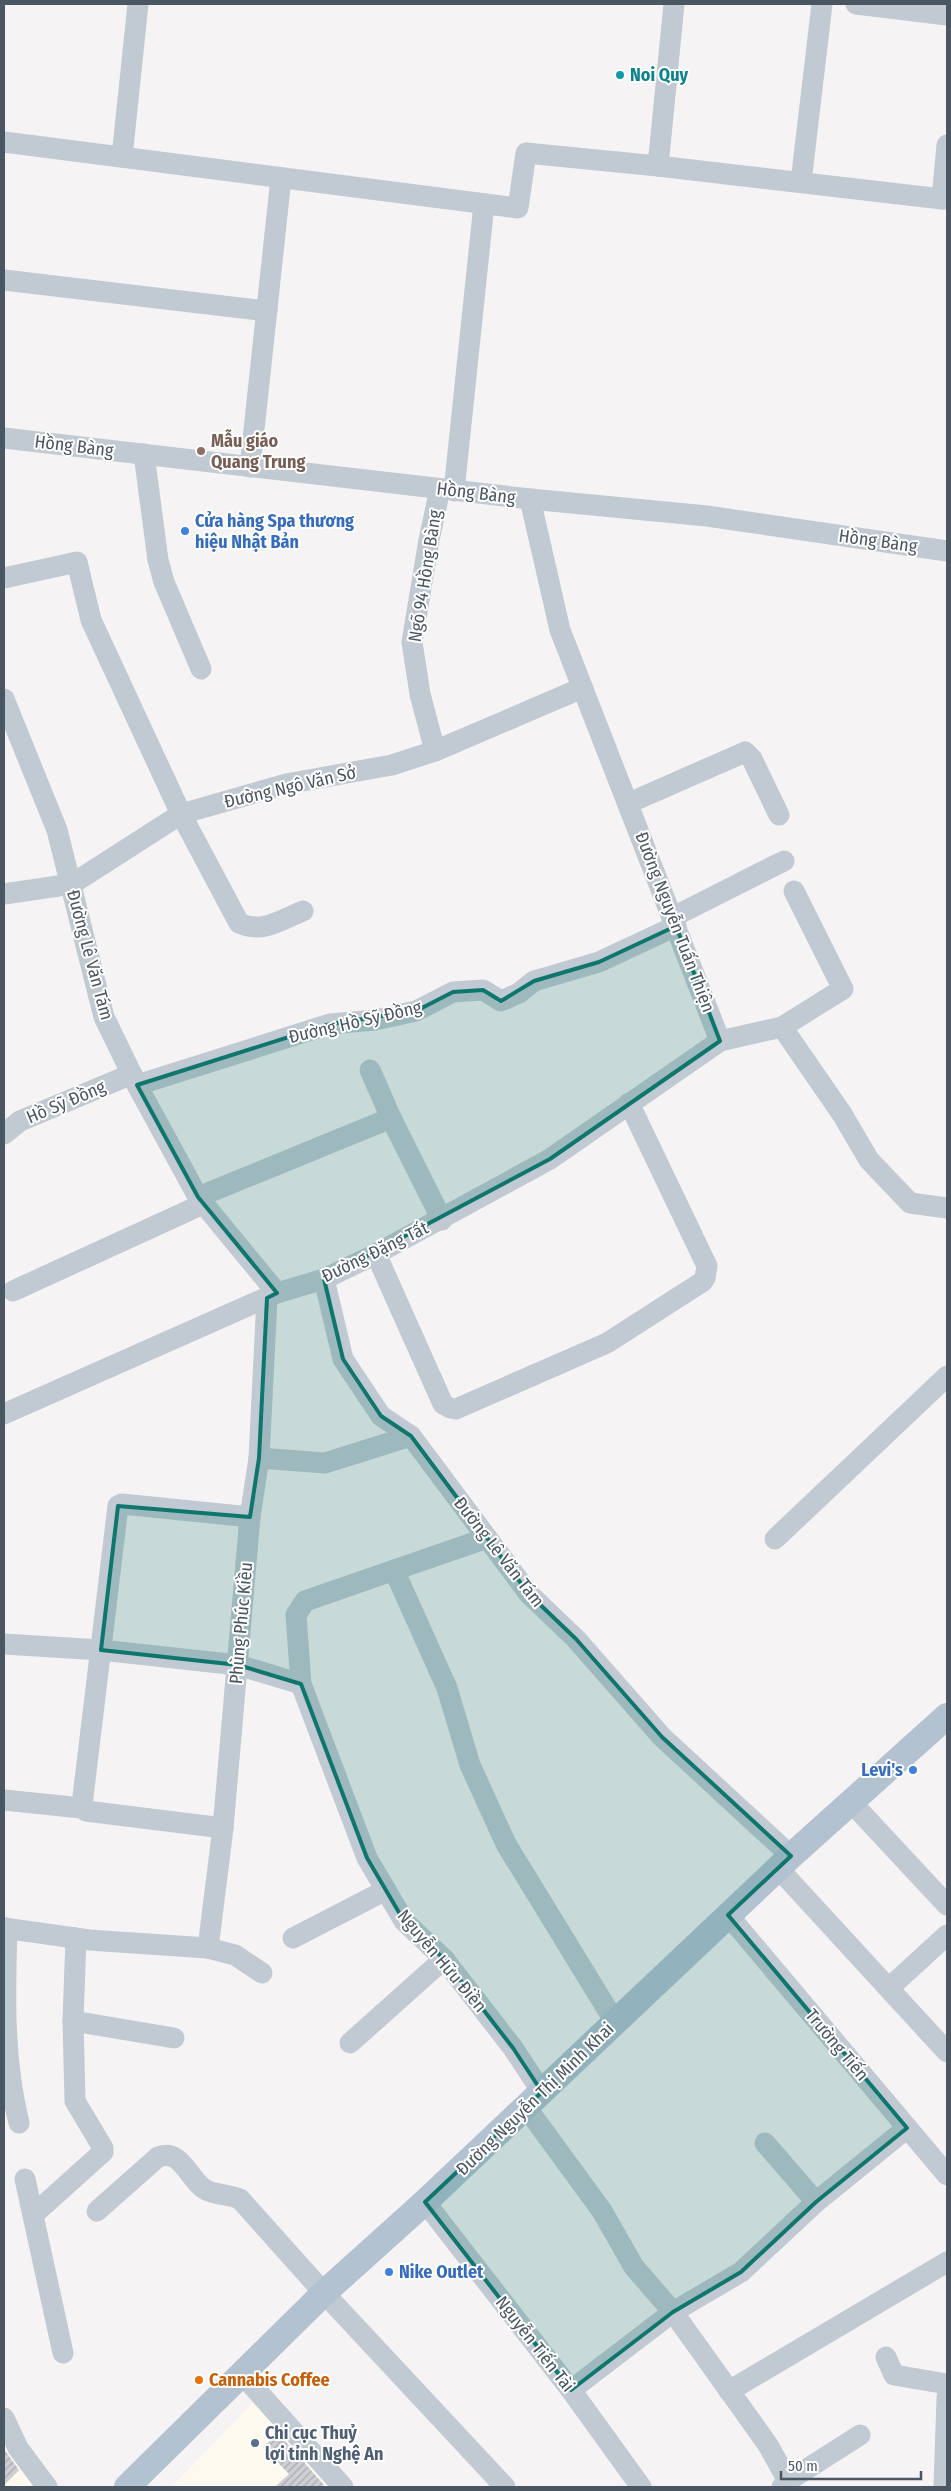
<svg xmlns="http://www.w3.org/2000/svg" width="951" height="2491" viewBox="0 0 951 2491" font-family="'Fira Sans Condensed',sans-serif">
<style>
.commercial{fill:#fdf9ef}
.building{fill:url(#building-hatch)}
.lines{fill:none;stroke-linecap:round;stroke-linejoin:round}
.minor{stroke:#c1cad2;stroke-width:21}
.major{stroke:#b3c2d1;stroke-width:26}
.marked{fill:#0f766e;fill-opacity:0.2;stroke:#0f766e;stroke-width:4;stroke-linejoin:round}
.culture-dot{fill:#0f9aa8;stroke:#fff;stroke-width:2}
.education-dot{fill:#8d6e63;stroke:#fff;stroke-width:2}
.shop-dot{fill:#3f7fe0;stroke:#fff;stroke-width:2}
.food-dot{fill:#e8710a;stroke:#fff;stroke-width:2}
.service-dot{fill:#5c6f8a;stroke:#fff;stroke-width:2}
.labels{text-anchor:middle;stroke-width:4;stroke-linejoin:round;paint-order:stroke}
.culture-label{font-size:18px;font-weight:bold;fill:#0d838f;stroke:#fff;text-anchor:start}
.education-label{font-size:18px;font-weight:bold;fill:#785e54;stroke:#fff;text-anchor:start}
.street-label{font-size:18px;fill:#4a5661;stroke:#fff}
.shop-label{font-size:18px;font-weight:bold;fill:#366cbe;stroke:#fff;text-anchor:start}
.food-label{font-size:18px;font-weight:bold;fill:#c56008;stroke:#fff;text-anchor:start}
.service-label{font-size:18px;font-weight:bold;fill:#4e5e75;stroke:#fff;text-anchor:start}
</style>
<defs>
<pattern id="building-hatch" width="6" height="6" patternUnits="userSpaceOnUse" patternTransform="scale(1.25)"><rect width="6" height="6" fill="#cdcfd5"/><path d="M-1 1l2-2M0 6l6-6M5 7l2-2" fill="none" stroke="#a8abb0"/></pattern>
</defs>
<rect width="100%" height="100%" fill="#f5f3f3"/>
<g class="commercial">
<path d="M255,2400L338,2487H171Z"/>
<path d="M4,2435L37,2487H4Z"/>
</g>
<g class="building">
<path d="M278,2433L324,2485L321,2487H275L289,2474L263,2447Z"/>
<path d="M4,2449L19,2470L4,2485Z"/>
</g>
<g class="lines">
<g class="minor">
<path d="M674,4L658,166L942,199"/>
<path d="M856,4L947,15"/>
<path d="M4,142L518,208L526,153L658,166"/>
<path d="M947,145L942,199H947"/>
<path d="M122,157L138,4"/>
<path d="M801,182L822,4"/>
<path d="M4,280L267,311"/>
<path d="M4,438L530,499L707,516L947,551"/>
<path d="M144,454L158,560L164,582L201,669"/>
<path d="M250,467L281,178"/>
<path d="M454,491L484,204"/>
<path d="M530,499L560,630L720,1041L782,1027L842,1114L869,1160L910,1203L947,1208"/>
<path d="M4,578L77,562L91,620L181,814L239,923C263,934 280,920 303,911"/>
<path d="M4,699L57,830L104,1017L137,1085L198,1197L277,1293"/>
<path d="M435,751L420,694L412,642L429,540L440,489"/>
<path d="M629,803L745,752L752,759L779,815"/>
<path d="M4,894L72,884L181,814L286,784L392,765L435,751L582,688"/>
<path d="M673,917L784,861"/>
<path d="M782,1027L843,989L794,891"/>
<path d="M370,1070L391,1118L442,1220"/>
<path d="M137,1085L330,1024L375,1020L416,1011L453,992L483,990L501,1001L519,993L534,981L599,962L676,926"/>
<path d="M4,1134L20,1121L132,1074"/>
<path d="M198,1197L391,1118"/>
<path d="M376,1254L443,1404L450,1408L456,1409L607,1343L702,1282L705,1278L707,1266L629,1103"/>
<path d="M324,1279L343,1359L381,1416L411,1436L529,1594L576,1639L662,1737L791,1856"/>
<path d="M13,1291L203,1204"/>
<path d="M4,1414L277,1293L324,1279L376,1254L550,1159L720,1041"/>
<path d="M259,1458L325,1463L411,1436"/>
<path d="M487,1538L305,1601L296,1615L301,1684L367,1858L404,1921L444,1959L513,2048L542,2092"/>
<path d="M775,1539L947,1376"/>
<path d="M394,1570L447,1688L470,1765L506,1844L615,2022"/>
<path d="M4,1644L101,1650L238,1665L301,1684"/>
<path d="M4,1800L82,1808"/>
<path d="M851,1802L947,1905"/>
<path d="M223,1828L86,1811L82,1805L118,1506L122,1504L250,1517"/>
<path d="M778,1868L947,2052"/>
<path d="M728,1915L947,2175"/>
<path d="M4,1928L89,1940L208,1948L235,1955L262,1973"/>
<path d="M7,1928C5,1993 3,2059 19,2123"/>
<path d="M293,1938L386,1890"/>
<path d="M208,1948L223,1828L250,1517L259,1458L267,1298"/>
<path d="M889,1988L947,1935"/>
<path d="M73,2021L174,2038"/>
<path d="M350,2043L444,1959"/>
<path d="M526,2107L602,2211L634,2267L673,2312L768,2445L788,2481L782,2487"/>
<path d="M765,2143L816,2202"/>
<path d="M25,2179L63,2353"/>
<path d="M425,2202L571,2390L641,2487"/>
<path d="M97,2211L158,2157C180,2148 188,2177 203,2188C212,2195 229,2194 240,2199L324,2293L505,2487"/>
<path d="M33,2215L103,2152V2148L75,2101L73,2021L76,1938"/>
<path d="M886,2357L894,2375L947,2384"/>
<path d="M242,2374L343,2487"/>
<path d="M571,2390L673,2312L741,2272L816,2202L907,2128"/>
<path d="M729,2391L947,2262"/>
<path d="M4,2418L18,2448L47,2487"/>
<path d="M788,2481L860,2435"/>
<path d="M944,2487L947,2398"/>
</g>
<path class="major" d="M127,2487L324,2293L425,2202L791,1856L947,1716"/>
</g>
<path class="marked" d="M676,926L720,1041L550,1159L324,1279L343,1359L381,1416L411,1436L529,1594L576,1639L662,1737L791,1856L728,1915L907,2128L816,2202L741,2272L673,2312L571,2390L425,2202L542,2092L513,2048L444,1959L404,1921L367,1858L301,1684L238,1665L101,1650L118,1506L250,1517L259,1458L267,1298L277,1293L198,1197L137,1085L330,1024L416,1011L453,992L483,990L501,1001L534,981L599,962Z"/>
<circle class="culture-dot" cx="620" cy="75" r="5"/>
<circle class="education-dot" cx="201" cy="451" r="5"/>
<g class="shop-dot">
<circle cx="185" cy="531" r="5"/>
<circle cx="913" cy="1770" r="5"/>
<circle cx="389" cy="2272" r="5"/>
</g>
<circle class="food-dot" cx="199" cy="2380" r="5"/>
<circle class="service-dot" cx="255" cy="2443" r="5"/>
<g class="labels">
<g class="culture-label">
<text x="630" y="81">Noi Quy</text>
</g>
<g class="education-label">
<text x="211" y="447">Mẫu giáo<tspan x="211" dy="21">Quang Trung</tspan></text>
</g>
<g class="street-label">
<text transform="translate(74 446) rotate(7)" y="6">Hồng Bàng</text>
<text transform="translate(476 493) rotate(7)" y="6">Hồng Bàng</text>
<text transform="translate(878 541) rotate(8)" y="6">Hồng Bàng</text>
<text transform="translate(425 576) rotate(-81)" y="6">Ngõ 94 Hồng Bàng</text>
<text transform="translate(290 787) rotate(-13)" y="6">Đường Ngô Văn Sở</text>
<text transform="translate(675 922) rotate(69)" y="6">Đường Nguyễn Tuấn Thiện</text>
<text transform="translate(90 955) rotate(75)" y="6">Đường Lê Văn Tám</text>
<text transform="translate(355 1022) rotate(-13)" y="6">Đường Hồ Sỹ Đồng</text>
<text transform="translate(66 1102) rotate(-23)" y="6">Hồ Sỹ Đồng</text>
<text transform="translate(375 1252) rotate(-26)" y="6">Đường Đặng Tất</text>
<text transform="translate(499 1552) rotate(52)" y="6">Đường Lê Văn Tám</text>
<text transform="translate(241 1623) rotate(-85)" y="6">Phùng Phúc Kiều</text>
<text transform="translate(442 1961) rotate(50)" y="6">Nguyễn Hữu Điền</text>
<text transform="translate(837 2045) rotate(50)" y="6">Trường Tiến</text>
<text transform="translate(535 2099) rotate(-44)" y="6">Đường Nguyễn Thị Minh Khai</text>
<text transform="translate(535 2344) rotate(52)" y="6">Nguyễn Tiến Tài</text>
</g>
<g class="shop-label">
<text x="195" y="527">Cửa hàng Spa thương<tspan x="195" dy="21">hiệu Nhật Bản</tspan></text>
<text x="903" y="1776" text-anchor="end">Levi's</text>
<text x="399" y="2278">Nike Outlet</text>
</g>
<g class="food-label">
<text x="209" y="2386">Cannabis Coffee</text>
</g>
<g class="service-label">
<text x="265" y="2439">Chi cục Thuỷ<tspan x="265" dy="21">lợi tỉnh Nghệ An</tspan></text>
</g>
</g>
<rect width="951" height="2491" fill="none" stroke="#4a5661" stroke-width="10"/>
<path d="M781 2471v8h140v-8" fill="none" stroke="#4a5661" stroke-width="2.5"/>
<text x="788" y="2471" font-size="15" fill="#4a5661" stroke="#ffffff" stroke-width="4" paint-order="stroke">50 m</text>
</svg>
